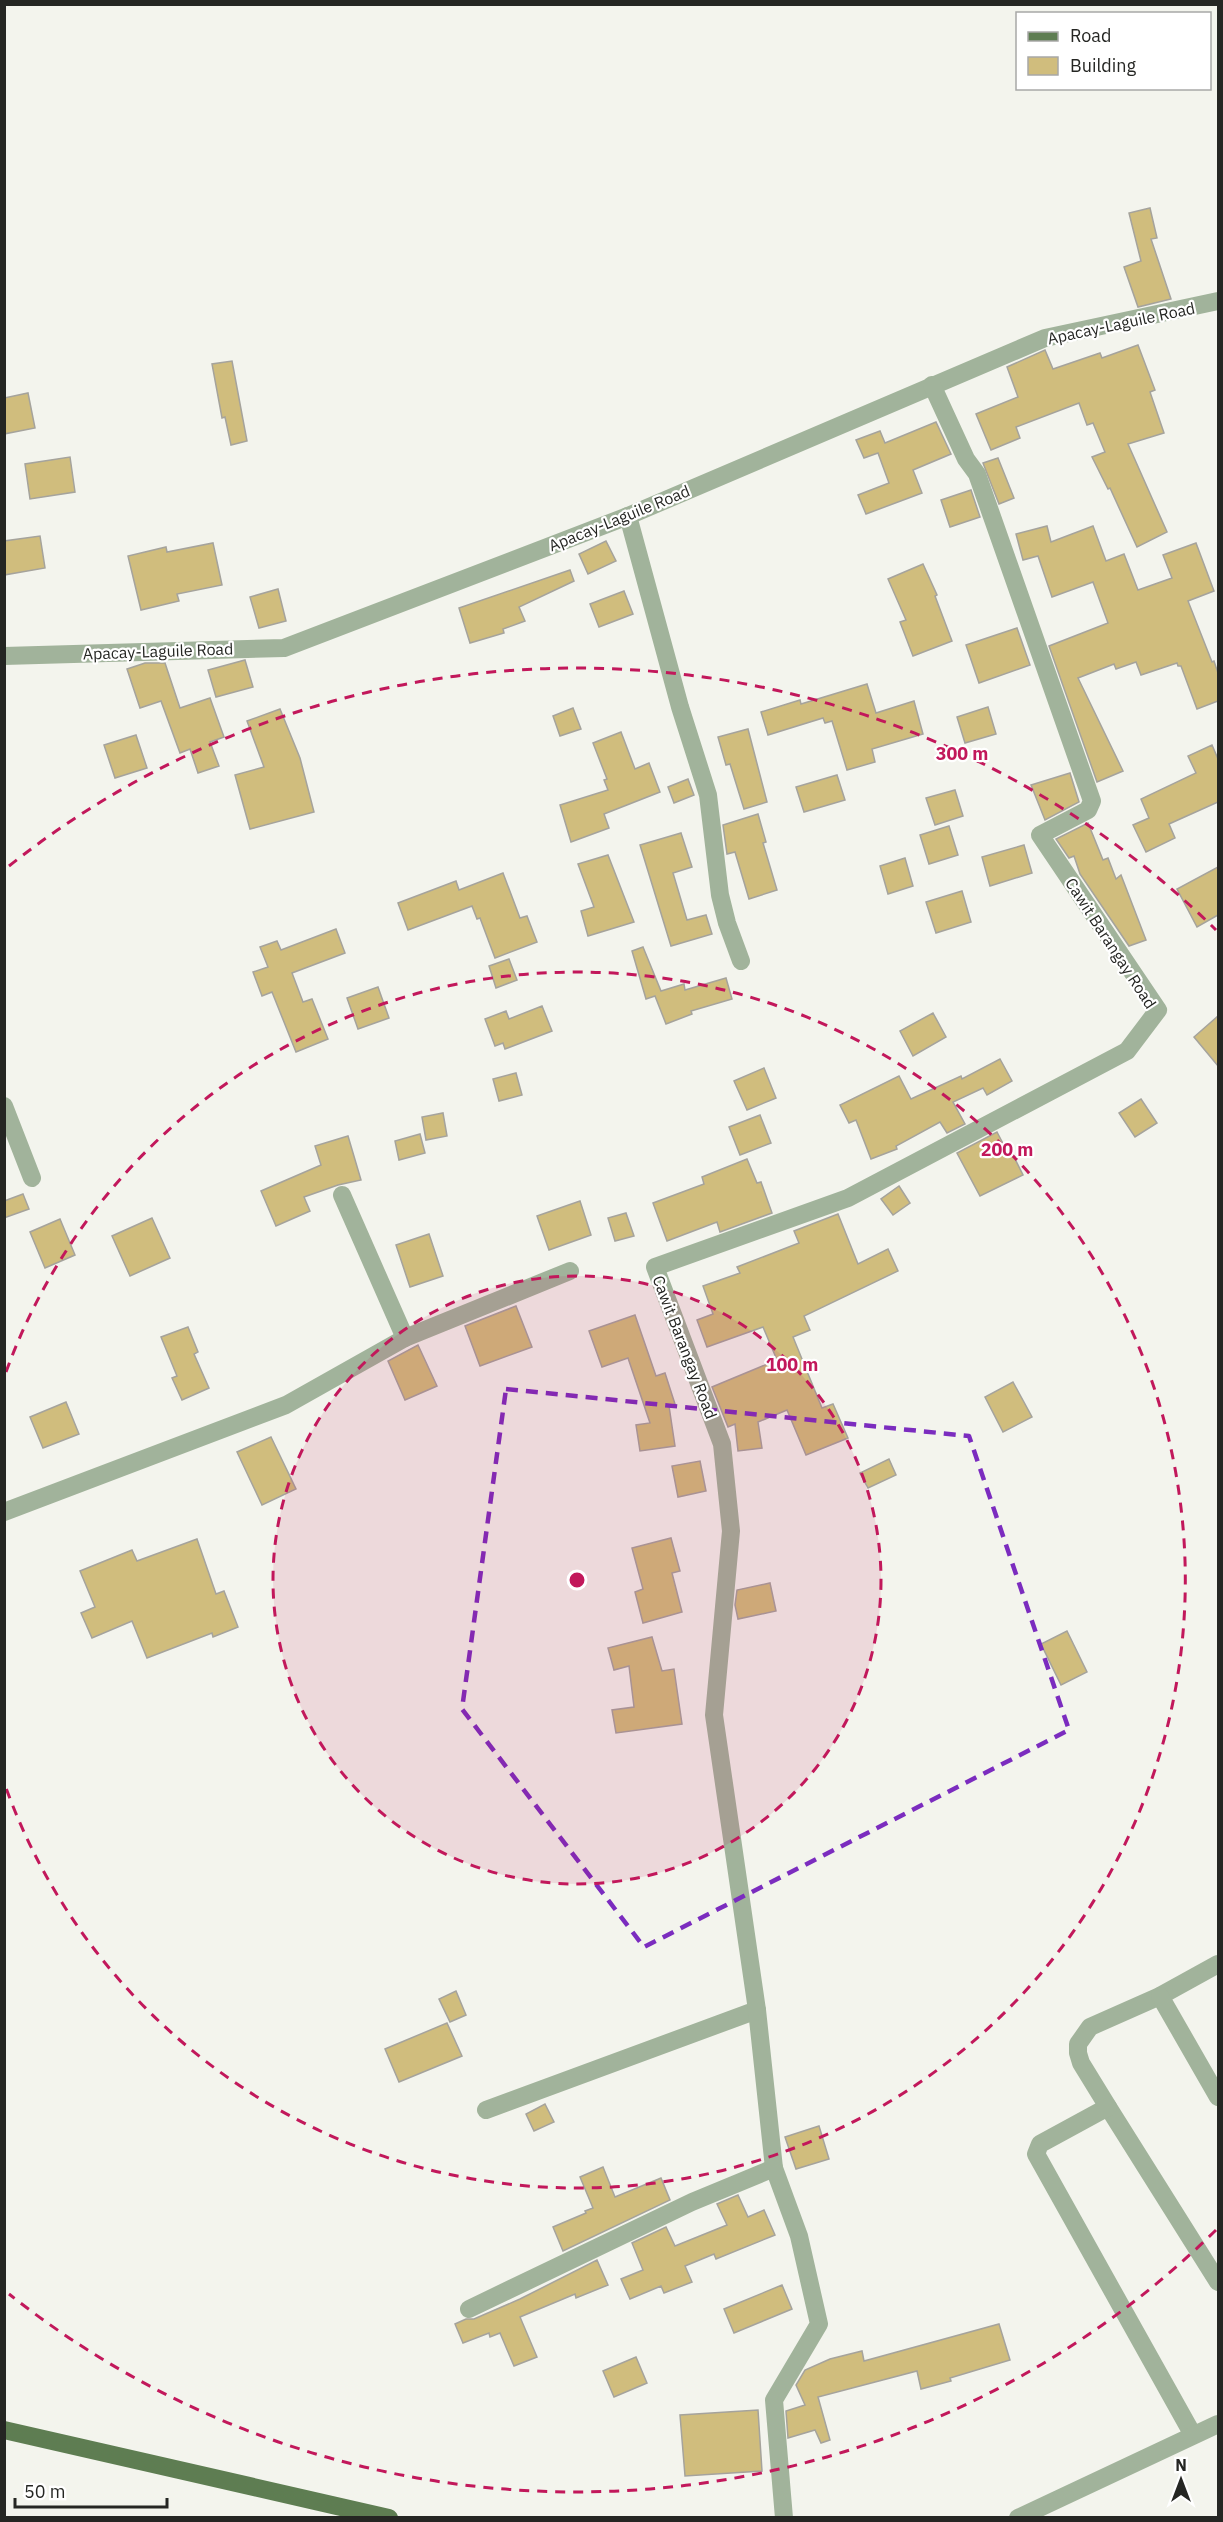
<svg xmlns="http://www.w3.org/2000/svg" width="1223" height="2522" viewBox="0 0 1223 2522" font-family="'IBM Plex Sans',sans-serif">
<style>
.building{fill:#d0bd7d;stroke:#a5a39c;stroke-width:1.5}
.lines{fill:none;stroke-linecap:round;stroke-linejoin:round}
.street{stroke:#a1b39b;stroke-width:18}
.primary{stroke:#5e7d52;stroke-width:18}
.marked{fill:none;stroke:#7b2cbf;stroke-width:4.5;stroke-dasharray:12 8;stroke-linejoin:round}
.ring{fill:none;stroke:#c2185b;stroke-width:3;stroke-dasharray:10 8}
.labels{text-anchor:middle;stroke-width:4.5;stroke-linejoin:round;paint-order:stroke}
.street-label{font-size:16px;fill:#252623;stroke:#fff}
.centre{fill:#c2185b;stroke:#fff;stroke-width:3}
.ring-label{font-size:18px;text-anchor:middle;font-weight:bold;fill:#c2185b;stroke:#fff;stroke-width:4.5;stroke-linejoin:round;paint-order:stroke}
</style>
<rect width="100%" height="100%" fill="#f3f4ed"/>
<g class="building">
<path d="M1150,208L1157,238L1151,239L1171,299L1138,307L1124,267L1141,261L1129,213Z"/>
<path d="M1138,345L1155,390L1150,392L1164,433L1128,444L1167,532L1137,547L1110,488L1108,489L1092,457L1105,452L1093,423L1087,425L1079,403L1016,427L1020,438L991,450L976,414L1018,397L1007,367L1045,350L1053,369L1100,353L1102,358Z"/>
<path d="M232,361L247,441L231,445L225,417L222,418L212,364Z"/>
<path d="M28,393L35,428L4,434V398Z"/>
<path d="M936,422L951,454L913,470L922,493L866,514L858,495L889,483L878,453L864,458L856,440L880,431L885,443Z"/>
<path d="M70,457L75,492L30,499L25,464Z"/>
<path d="M998,458L1014,498L999,504L983,463Z"/>
<path d="M971,490L980,517L950,527L941,500Z"/>
<path d="M1047,526L1051,542L1093,526L1106,561L1124,554L1138,590L1172,578L1163,555L1196,543L1214,591L1188,601L1212,662L1214,661L1218,673V701L1197,709L1181,666H1178L1177,663L1141,675L1136,662L1116,669L1114,664L1078,678L1123,771L1097,782L1049,646L1108,623L1093,582L1052,597L1038,556L1023,560L1016,534Z"/>
<path d="M40,536L45,568L4,575V541Z"/>
<path d="M606,541L616,561L588,574L579,554Z"/>
<path d="M213,543L222,585L177,594L179,601L141,610L128,556L166,547L167,552Z"/>
<path d="M923,564L937,595L935,596L952,641L913,656L900,622L906,620L888,579Z"/>
<path d="M570,570L574,581L519,607L525,621L503,629L504,633L470,643L459,608Z"/>
<path d="M278,589L286,621L259,628L250,597Z"/>
<path d="M624,591L633,614L599,627L590,604Z"/>
<path d="M1017,628L1030,665L979,683L966,645Z"/>
<path d="M245,660L253,687L216,697L208,670Z"/>
<path d="M145,663H165L180,708L210,698L224,737L210,742L219,766L198,773L190,749L180,753L161,701L140,708L127,669Z"/>
<path d="M867,684L876,713L914,701L923,734L872,749L875,762L847,770L832,721L825,723L823,718L768,735L761,712L800,700L801,704Z"/>
<path d="M988,707L996,734L965,743L957,717Z"/>
<path d="M573,708L581,729L560,736L553,716Z"/>
<path d="M280,709L300,758L314,812L250,829L235,775L264,767L247,721Z"/>
<path d="M748,729L767,802L744,809L730,764L726,765L718,737Z"/>
<path d="M621,732L635,769L649,763L660,792L604,814L609,828L571,842L560,805L608,790L604,780L607,779L593,743Z"/>
<path d="M136,735L147,768L115,778L104,745Z"/>
<path d="M1212,745L1218,759V802L1169,824L1175,838L1146,852L1133,825L1149,818L1141,799L1196,773L1188,756Z"/>
<path d="M1070,773L1079,802L1045,820L1031,785Z"/>
<path d="M837,775L845,800L804,812L796,787Z"/>
<path d="M688,779L694,795L674,803L668,787Z"/>
<path d="M955,790L963,816L935,825L926,798Z"/>
<path d="M758,814L766,842L763,843L777,890L749,899L735,852L727,854L723,825Z"/>
<path d="M1088,823L1103,860L1108,858L1116,879L1121,875L1146,940L1129,946L1080,874L1074,856L1069,858L1056,839Z"/>
<path d="M949,826L958,855L929,864L920,835Z"/>
<path d="M681,833L692,867L673,873L687,920L706,915L712,934L671,946L640,845Z"/>
<path d="M1024,845L1032,873L990,886L982,857Z"/>
<path d="M608,855L634,922L588,936L581,911L594,907L578,864Z"/>
<path d="M905,858L913,886L888,894L880,866Z"/>
<path d="M1218,867V915L1197,927L1177,889Z"/>
<path d="M503,873L520,918L527,916L537,942L495,958L480,918L477,919L472,906L408,930L398,903L456,881L459,890Z"/>
<path d="M962,891L971,922L936,933L926,902Z"/>
<path d="M336,929L345,953L292,973L303,1002L312,999L328,1039L296,1052L272,992L262,996L253,972L268,967L260,947L277,941L281,950Z"/>
<path d="M643,947L661,991L684,984L685,990L726,978L732,999L691,1011L692,1014L666,1024L655,996L646,999L632,951Z"/>
<path d="M509,959L517,980L496,988L489,966Z"/>
<path d="M378,987L389,1018L358,1029L347,998Z"/>
<path d="M542,1006L552,1031L505,1049L503,1043L495,1046L485,1019L506,1011L509,1019Z"/>
<path d="M933,1013L946,1037L913,1056L900,1031Z"/>
<path d="M1218,1016V1066L1194,1037Z"/>
<path d="M1000,1059L1012,1081L987,1095L983,1088L953,1102L965,1124L947,1133L940,1122L896,1146L897,1149L871,1159L856,1120L849,1123L840,1105L899,1076L911,1099L961,1076L962,1079Z"/>
<path d="M764,1068L776,1098L747,1110L734,1081Z"/>
<path d="M516,1073L522,1095L499,1101L493,1079Z"/>
<path d="M1141,1099L1157,1123L1135,1137L1119,1113Z"/>
<path d="M443,1113L447,1136L426,1140L422,1117Z"/>
<path d="M760,1115L771,1143L740,1155L729,1127Z"/>
<path d="M997,1132L1008,1153L1011,1151L1023,1175L980,1196L957,1153Z"/>
<path d="M420,1134L425,1153L399,1160L395,1141Z"/>
<path d="M348,1136L361,1180L338,1185L304,1197L310,1211L276,1226L261,1191L321,1165L315,1146Z"/>
<path d="M747,1159L757,1183L761,1182L772,1213L720,1232L717,1222L667,1241L653,1203L704,1184L702,1177Z"/>
<path d="M899,1186L910,1203L893,1215L881,1199Z"/>
<path d="M23,1194L29,1209L4,1218V1201Z"/>
<path d="M580,1201L591,1235L549,1250L537,1216Z"/>
<path d="M626,1213L634,1236L615,1241L608,1218Z"/>
<path d="M838,1214L858,1264L888,1249L898,1271L804,1316L810,1330L793,1337L822,1408L833,1404L848,1438L806,1455L787,1410L758,1422L762,1448L738,1451L735,1424L728,1427L712,1387L777,1360L763,1327L707,1347L697,1320L713,1314L703,1286L740,1273L737,1267L799,1243L794,1231Z"/>
<path d="M152,1218L170,1258L130,1276L112,1236Z"/>
<path d="M60,1219L75,1255L45,1268L30,1232Z"/>
<path d="M429,1234L443,1276L410,1287L396,1245Z"/>
<path d="M516,1306L532,1347L480,1366L465,1326Z"/>
<path d="M635,1315L656,1376L665,1373L675,1404L669,1406L675,1446L640,1451L636,1425L650,1423L628,1358L602,1367L589,1331Z"/>
<path d="M188,1327L198,1352L194,1354L209,1388L182,1400L172,1378L177,1376L161,1337Z"/>
<path d="M418,1345L437,1386L405,1400L388,1361Z"/>
<path d="M1013,1382L1032,1417L1003,1432L985,1397Z"/>
<path d="M66,1402L79,1434L43,1448L30,1417Z"/>
<path d="M271,1437L296,1489L262,1505L237,1452Z"/>
<path d="M889,1459L896,1475L868,1488L860,1473Z"/>
<path d="M700,1461L706,1491L678,1497L672,1466Z"/>
<path d="M671,1538L680,1571L672,1573L682,1612L643,1623L635,1592L643,1589L632,1548Z"/>
<path d="M197,1539L216,1594L224,1591L238,1627L213,1637L212,1633L147,1658L132,1621L92,1638L81,1613L95,1607L80,1571L132,1550L137,1561Z"/>
<path d="M770,1583L776,1611L738,1619L735,1605L737,1590Z"/>
<path d="M1067,1631L1087,1672L1061,1685L1041,1644Z"/>
<path d="M652,1637L662,1671L674,1669L682,1724L616,1733L612,1710L634,1707L629,1666L614,1670L608,1648Z"/>
<path d="M456,1991L466,2015L450,2022L439,1999Z"/>
<path d="M447,2023L462,2056L399,2082L385,2049Z"/>
<path d="M545,2104L554,2122L534,2131L526,2114Z"/>
<path d="M819,2126L829,2159L796,2169L785,2137Z"/>
<path d="M603,2167L615,2197L661,2178L670,2200L563,2251L553,2227L586,2213L585,2211L593,2208L580,2177Z"/>
<path d="M738,2195L748,2217L764,2210L775,2235L716,2259L714,2254L685,2266L692,2282L664,2293L661,2286L630,2299L621,2279L643,2270L632,2243L666,2227L675,2246L727,2225L717,2204Z"/>
<path d="M597,2260L608,2285L576,2298L575,2294L520,2317L537,2357L514,2366L500,2333L490,2337L489,2333L463,2343L455,2324L466,2319H474L520,2299Z"/>
<path d="M782,2285L792,2309L734,2333L724,2309Z"/>
<path d="M999,2324L1010,2360L950,2378L951,2381L921,2389L917,2371L818,2397L830,2440L821,2443L815,2430L788,2438L786,2411L805,2405L796,2385L805,2370L830,2359L862,2351L864,2361Z"/>
<path d="M636,2357L647,2383L614,2397L603,2371Z"/>
<path d="M758,2410L762,2471L685,2476L680,2415Z"/>
</g>
<g class="lines">
<g class="street">
<path d="M628,516L680,707L708,795L720,895L727,923L741,961"/>
<path d="M4,656L284,648L628,516L1045,338L1218,301"/>
<path d="M4,1106L32,1178"/>
<path d="M342,1195L405,1338"/>
<path d="M4,1512L286,1405L405,1338L570,1271"/>
<path d="M1218,1964L1160,1996L1090,2027L1078,2044V2053L1081,2063L1108,2107L1218,2282"/>
<path d="M1160,1996L1218,2097"/>
<path d="M1108,2107L1040,2144L1036,2154L1193,2435"/>
<path d="M486,2110L757,2010"/>
<path d="M469,2309L692,2202L774,2168"/>
<path d="M784,2518L774,2400L819,2324L799,2236L774,2168L757,2010L714,1715L731,1531L722,1444L655,1267L848,1198L1127,1051L1158,1010L1040,835L1088,810L1092,801L977,474L966,459L932,385"/>
<path d="M1018,2518L1218,2424"/>
</g>
<path class="primary" d="M4,2430L389,2518"/>
</g>
<path class="marked" d="M506,1389L969,1436L1069,1730L644,1947L462,1709Z"/>
<circle cx="577" cy="1580" r="304" fill="#c2185b" fill-opacity=".12"/>
<g class="ring">
<circle cx="577" cy="1580" r="304"/>
<path d="M6 1372A608 608 0 1 1 6 1788"/>
<path d="M1216 2230A912 912 0 0 1 9 2294M9 866A912 912 0 0 1 1216 930"/>
</g>
<g class="labels">
<g class="street-label">
<text transform="translate(1121 323) rotate(-12)" y="6">Apacay-Laguile Road</text>
<text transform="translate(619 518) rotate(-22)" y="6">Apacay-Laguile Road</text>
<text transform="translate(158 651) rotate(-2)" y="6">Apacay-Laguile Road</text>
<text transform="translate(1111 943) rotate(57)" y="6">Cawit Barangay Road</text>
<text transform="translate(685 1347) rotate(69)" y="6">Cawit Barangay Road</text>
</g>
</g>
<circle cx="577" cy="1580" r="9" class="centre"/>
<g class="ring-label">
<text x="962" y="760">300 m</text>
<text x="1007" y="1156">200 m</text>
<text x="792" y="1371">100 m</text>
</g>
<rect width="1223" height="2522" fill="none" stroke="#252623" stroke-width="12"/>
<rect x="1016" y="12" width="195" height="78" fill="#ffffff" stroke="#a8a8a7" stroke-width="1.5"/>
<rect x="1028" y="32" width="30" height="9" fill="#5e7d52" stroke="#a8a8a7" stroke-width="1.5"/>
<text x="1070" y="42" font-size="18" fill="#252623">Road</text>
<rect x="1028" y="57" width="30" height="18" fill="#d0bd7d" stroke="#a8a8a7" stroke-width="1.5"/>
<text x="1070" y="72" font-size="18" fill="#252623">Building</text>
<g transform="translate(1181 2480)" stroke="#ffffff" stroke-width="4.5" paint-order="stroke">
<path d="M0-4.5L10 22L0 15L-10 22Z" fill="#252623"/>
<text y="-9" font-size="16" font-weight="bold" text-anchor="middle" fill="#252623">N</text>
</g>
<path d="M15 2498v9h152v-9" fill="none" stroke="#252623" stroke-width="3"/>
<text x="24" y="2498" font-size="18" fill="#252623" stroke="#ffffff" stroke-width="4.5" paint-order="stroke">50 m</text>
</svg>
